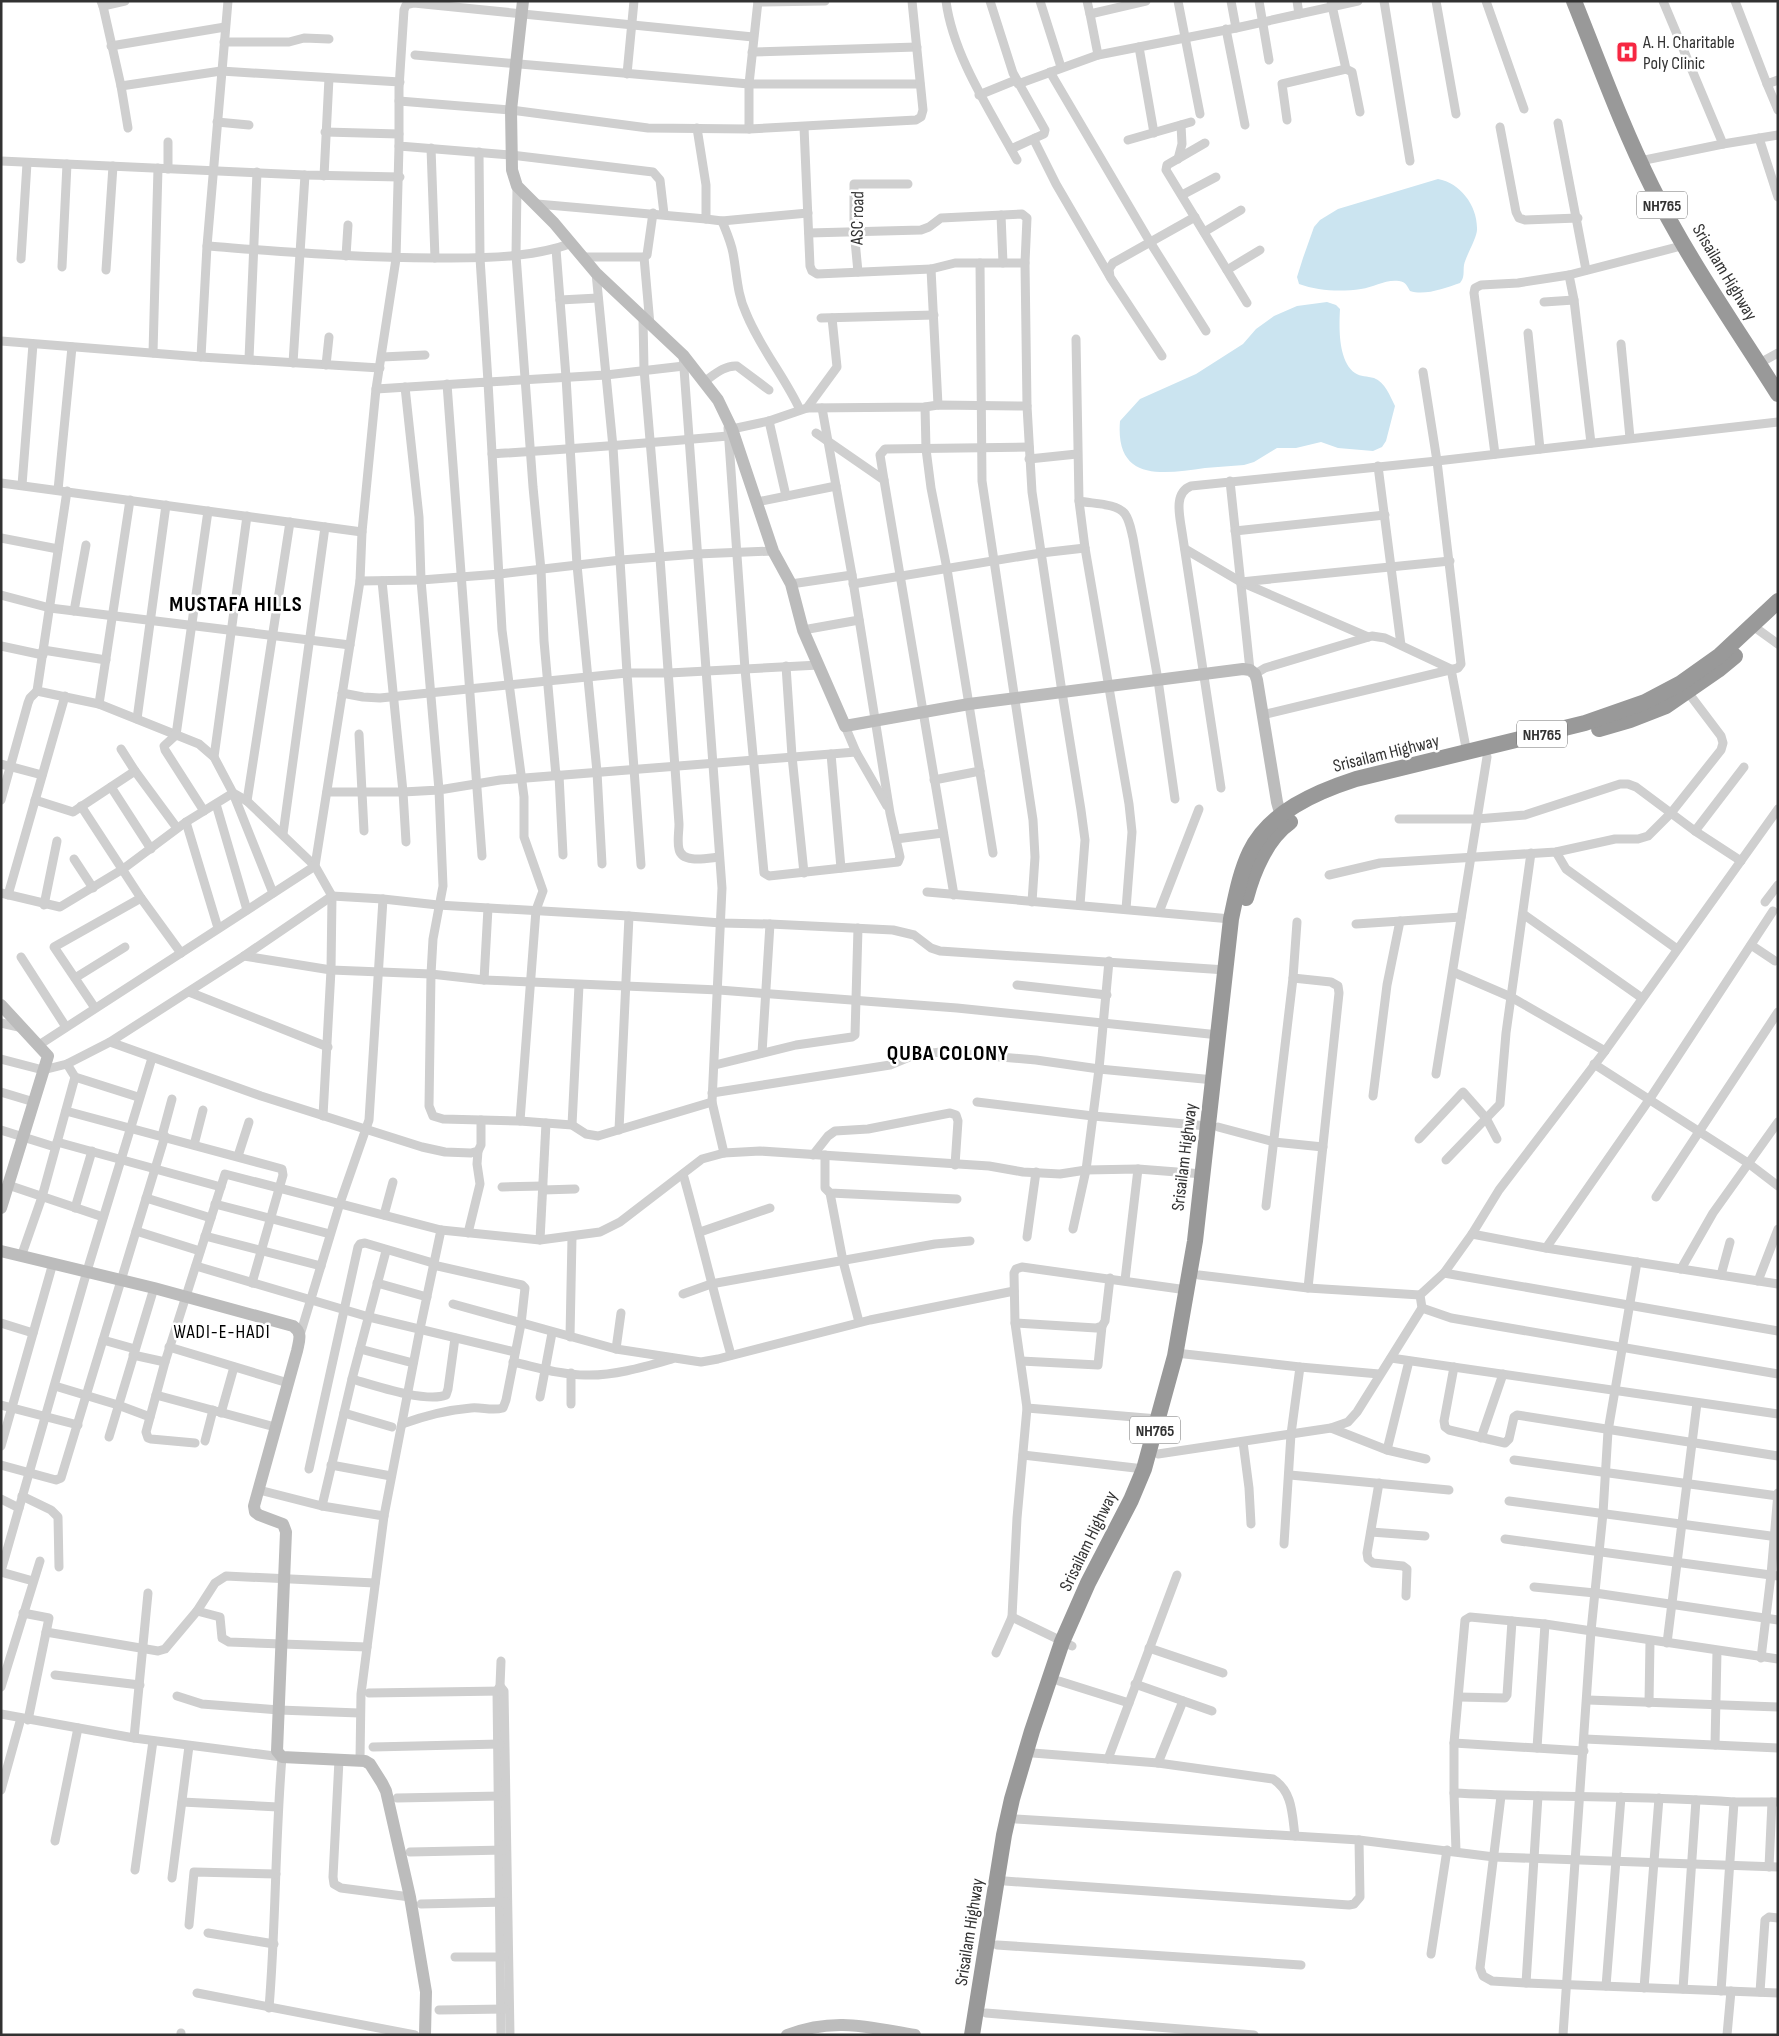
<svg xmlns="http://www.w3.org/2000/svg" width="1779" height="2036" viewBox="0 0 1779 2036" font-family="'Sofia Sans Condensed',sans-serif">
<style>
.water{fill:#cbe4f0}
.lines{fill:none;stroke-linecap:round;stroke-linejoin:round}
.street{stroke:#cfcfcf;stroke-width:9}
.secondary{stroke:#bcbcbc;stroke-width:12}
.highway{stroke:#999;stroke-width:16}
.labels{text-anchor:middle;stroke-width:5;stroke-linejoin:round;paint-order:stroke}
.shield{fill:#fff;stroke:#707070;stroke-width:1}
.shield-label{font-size:16px;font-weight:bold;fill:#323232}
.poi-label{font-size:18px;fill:#323232;stroke:#fff;text-anchor:start}
.street-label{font-size:18px;fill:#323232;stroke:#fff}
.neighbourhood-label{font-size:19px;letter-spacing:1px;fill:#000;stroke:#fff}
.district-label{font-size:22px;font-weight:bold;letter-spacing:1px;fill:#000;stroke:#fff}
</style>
<rect width="100%" height="100%" fill="#fff"/>
<g class="water">
<path d="M1438,179C1460,183 1477,205 1477,228C1478,237 1466,255 1464,265C1463,272 1465,277 1460,283C1445,288 1425,296 1410,291C1407,286 1406,282 1399,281C1386,279 1374,287 1361,289C1341,292 1318,291 1299,284L1297,277L1303,258L1314,227L1320,220L1338,209Z"/>
<path d="M1327,302L1336,305L1340,309C1339,327 1338,361 1355,373C1361,377 1367,376 1374,378C1385,382 1390,396 1395,406L1386,441L1382,447L1373,451L1338,448L1321,442L1296,448H1277L1254,462L1244,465C1231,466 1218,467 1205,468C1163,474 1115,482 1120,421L1140,399L1196,374L1243,344L1256,329L1274,316L1297,306Z"/>
</g>
<g class="lines">
<g class="street">
<path d="M101,1L103,6L125,1"/>
<path d="M228,1L207,246C288,252 370,259 451,258C491,258 535,257 572,243"/>
<path d="M946,1C953,56 991,112 1017,160"/>
<path d="M990,1L1013,73L1045,130L1044,134L1035,138V142L1056,184L1109,275"/>
<path d="M1040,1L1061,67"/>
<path d="M1087,1L1090,14L1146,1"/>
<path d="M1178,1L1200,114"/>
<path d="M1231,1L1236,28"/>
<path d="M1259,1L1269,60"/>
<path d="M1297,1L1299,14"/>
<path d="M1331,1L1346,69L1352,72L1360,112"/>
<path d="M1384,1L1410,161"/>
<path d="M1436,1L1456,114"/>
<path d="M1486,1L1524,109"/>
<path d="M1663,1L1723,144"/>
<path d="M1735,1L1767,84L1778,80"/>
<path d="M758,2L825,1"/>
<path d="M103,6L121,86L128,128"/>
<path d="M1090,14L1098,55"/>
<path d="M1226,29L1245,125"/>
<path d="M224,42H289L304,38L329,39"/>
<path d="M111,46L225,27"/>
<path d="M1139,47L1154,133"/>
<path d="M752,52L917,47"/>
<path d="M415,55L749,84H920"/>
<path d="M1050,72L1150,242L1206,331"/>
<path d="M627,74L634,1"/>
<path d="M1018,84L1098,55L1236,28L1358,1"/>
<path d="M1767,84L1778,110"/>
<path d="M121,86L221,71L400,82"/>
<path d="M979,95L1016,80"/>
<path d="M399,101L511,110L648,128L749,129V84L758,1"/>
<path d="M1287,120L1282,84L1346,69"/>
<path d="M217,122L249,125"/>
<path d="M1558,123L1586,270"/>
<path d="M804,127L810,266L812,271L817,274L931,269L955,263H1025"/>
<path d="M1500,127L1516,212L1519,218L1525,220L1578,218"/>
<path d="M749,129L916,120L921,117L923,110L912,1"/>
<path d="M325,132L399,134"/>
<path d="M1759,138L1778,197"/>
<path d="M1128,140L1191,122"/>
<path d="M1205,143L1167,165L1166,170L1247,303"/>
<path d="M431,148L435,258"/>
<path d="M1011,149L1035,138"/>
<path d="M479,152L480,258L488,382L606,375L684,366"/>
<path d="M1178,159L1182,144L1181,125"/>
<path d="M1,161L305,175L400,177"/>
<path d="M1640,161L1723,144L1778,135"/>
<path d="M168,169V142"/>
<path d="M324,176L329,78"/>
<path d="M517,186L516,255L533,487L541,570L544,641L556,776"/>
<path d="M1182,195L1216,177"/>
<path d="M537,204L706,219V185L697,128"/>
<path d="M664,214L660,180L653,172L511,155L399,146V88L404,10L406,5L414,3L753,37"/>
<path d="M1001,215L1003,263"/>
<path d="M706,219L722,221L808,213"/>
<path d="M722,221C726,231 731,242 733,253C737,274 737,294 746,313C760,348 785,377 800,410"/>
<path d="M1204,232L1241,210"/>
<path d="M809,233L921,230L929,227L941,218L1022,214L1027,218L1025,263L1027,406L1032,492L1062,692L1081,810L1085,840L1080,905"/>
<path d="M556,249L566,377L577,565L597,772L602,864"/>
<path d="M346,256L348,225"/>
<path d="M583,257H644L647,255L653,213"/>
<path d="M644,257L650,325"/>
<path d="M21,259L27,163"/>
<path d="M980,263L982,481L1033,820L1035,857L1032,902"/>
<path d="M62,267L67,164"/>
<path d="M931,269L938,405"/>
<path d="M106,270L113,166"/>
<path d="M1227,270L1260,250"/>
<path d="M858,272L854,230V184H908"/>
<path d="M596,273L613,447L627,673L641,865"/>
<path d="M560,300L598,298"/>
<path d="M1544,302L1574,300"/>
<path d="M821,318L934,315"/>
<path d="M643,319L644,369L660,558L679,824C679,832 677,841 679,849C682,864 708,858 719,857"/>
<path d="M1528,333L1540,449"/>
<path d="M1076,339L1079,501L1085,548L1129,804L1132,832L1126,909"/>
<path d="M1,341L201,357L380,368"/>
<path d="M1621,344L1630,438"/>
<path d="M153,353L158,168"/>
<path d="M683,355L722,888L712,1102L724,1153"/>
<path d="M1162,356L1110,277L1109,269L1113,263L1195,217"/>
<path d="M201,357L207,246"/>
<path d="M382,357L425,355"/>
<path d="M249,359L257,172"/>
<path d="M293,363L305,175"/>
<path d="M1758,364L1778,353"/>
<path d="M326,365L329,337"/>
<path d="M705,381C715,374 725,365 737,366L769,390"/>
<path d="M447,384L482,856"/>
<path d="M376,389L488,382L502,630L524,797V837L543,891L536,910L520,1121"/>
<path d="M925,407L926,449L931,488L947,569L993,853"/>
<path d="M807,408L837,367L832,318"/>
<path d="M769,421L786,496"/>
<path d="M728,428L745,669L764,873L769,876L898,862L900,857L890,813L852,575L822,408"/>
<path d="M732,429L769,421L807,408L925,407L938,405L1027,406"/>
<path d="M816,433L884,480L954,895"/>
<path d="M1591,443L1574,300L1569,275L1685,245"/>
<path d="M492,454C571,449 650,443 728,436"/>
<path d="M1495,454L1474,293L1475,288L1481,285L1518,283L1569,275"/>
<path d="M1029,459L1077,454"/>
<path d="M1378,466L1401,645"/>
<path d="M884,480L880,455L885,449L1029,447"/>
<path d="M1230,481L1250,670"/>
<path d="M1,483L362,532"/>
<path d="M22,485L33,344"/>
<path d="M58,490L72,347"/>
<path d="M67,491L37,691L99,704L199,744L214,757L233,793L273,893"/>
<path d="M1079,501C1093,504 1117,503 1125,514C1130,521 1131,530 1133,538L1158,680L1175,799"/>
<path d="M757,502L836,486"/>
<path d="M1235,531L1385,515"/>
<path d="M1,538L58,549"/>
<path d="M1185,549L1241,582L1368,637"/>
<path d="M360,581L421,580L500,574L621,560L697,554L773,551"/>
<path d="M382,581L403,792L439,790L421,580L419,517L405,387"/>
<path d="M1241,582L1450,561"/>
<path d="M791,584L852,575"/>
<path d="M853,584L1041,553L1085,548"/>
<path d="M1,595L50,608L350,645"/>
<path d="M74,611L86,545"/>
<path d="M1753,626L1778,644"/>
<path d="M803,630L859,620"/>
<path d="M1,646L43,655"/>
<path d="M43,650L106,660"/>
<path d="M786,666L792,756L804,873"/>
<path d="M1255,674L1265,668L1372,636L1385,638L1451,669L1467,753"/>
<path d="M342,693L363,697L380,698L627,673H669L819,665"/>
<path d="M99,704L130,500"/>
<path d="M1262,715L1458,668L1461,664L1437,461L1423,372"/>
<path d="M137,719L166,505"/>
<path d="M845,726L856,752L887,806"/>
<path d="M359,734L364,831"/>
<path d="M121,749L135,771"/>
<path d="M831,754L841,868"/>
<path d="M214,757L247,516"/>
<path d="M1,764L42,775"/>
<path d="M559,775L563,855"/>
<path d="M934,780L980,771"/>
<path d="M111,787L151,849"/>
<path d="M1221,788L1182,532C1180,517 1173,493 1191,486L1437,461L1778,422"/>
<path d="M327,792H403L406,842"/>
<path d="M1,800L28,703L30,698L37,691"/>
<path d="M35,800L73,812L135,771L177,828"/>
<path d="M247,801L290,522"/>
<path d="M216,804L247,910"/>
<path d="M81,806L141,898L181,953"/>
<path d="M204,811L165,750L164,746L176,735L208,511"/>
<path d="M1399,819H1477L1525,815L1620,784H1628L1636,787L1695,831L1741,861"/>
<path d="M186,822L218,928"/>
<path d="M1695,831L1744,767"/>
<path d="M283,834L325,527"/>
<path d="M896,839L943,833"/>
<path d="M1556,852L1566,869L1677,949"/>
<path d="M74,859L93,888"/>
<path d="M1329,875L1380,863L1556,852L1615,839H1638L1648,836L1671,813L1721,750L1723,743L1721,736L1687,691"/>
<path d="M927,892L1231,919"/>
<path d="M1,893L60,907L123,869L186,822L233,793L247,801L315,866L332,896L331,970L323,1116"/>
<path d="M8,895L65,696"/>
<path d="M1765,902L1778,885"/>
<path d="M44,905L57,841"/>
<path d="M488,908L484,980L719,990L957,1008L1219,1035"/>
<path d="M1159,912L1199,809"/>
<path d="M1523,914L1642,998"/>
<path d="M1356,924L1461,917"/>
<path d="M1751,945L1775,961"/>
<path d="M244,956L331,970L431,974L484,980"/>
<path d="M21,957L66,1027"/>
<path d="M1453,972L1511,997L1605,1051"/>
<path d="M75,978L125,947"/>
<path d="M1293,978L1331,982L1338,986L1339,993L1308,1288"/>
<path d="M1017,985L1107,995"/>
<path d="M189,992L328,1047"/>
<path d="M95,1008L54,947L141,898"/>
<path d="M1,1023L23,1028"/>
<path d="M110,1042L261,1096L422,1147L445,1152L471,1153L478,1151L481,1145V1120"/>
<path d="M39,1045L315,866L360,581L362,532L376,389L396,259L399,146"/>
<path d="M762,1053L770,924"/>
<path d="M1,1059L43,1070L67,1064L110,1042L244,956L332,896L383,899L438,905L629,916L721,923L770,924L893,930L914,935L931,948L940,951L1226,970"/>
<path d="M1594,1064L1748,1163L1778,1186"/>
<path d="M715,1065L796,1045L852,1037L855,1035L858,928"/>
<path d="M1436,1074L1487,757"/>
<path d="M75,1077L138,1097"/>
<path d="M1,1092L34,1102"/>
<path d="M712,1093L890,1065L914,1055L941,1052L1036,1060L1099,1069L1214,1080"/>
<path d="M1373,1096L1387,985L1400,921"/>
<path d="M712,1102L598,1136L586,1134L572,1125L520,1121L443,1119L433,1116L429,1106L431,974L433,939L443,886L439,790L500,780L856,752"/>
<path d="M977,1102L1093,1116L1208,1126"/>
<path d="M66,1111L282,1169L283,1175L252,1283"/>
<path d="M572,1125L579,985"/>
<path d="M1218,1127L1274,1142L1323,1147"/>
<path d="M1,1130L55,1147"/>
<path d="M619,1130L629,916"/>
<path d="M162,1136L172,1099"/>
<path d="M1419,1139L1463,1092L1486,1118L1497,1139"/>
<path d="M57,1142L221,1187"/>
<path d="M194,1145L203,1110"/>
<path d="M813,1155L828,1136L835,1131L868,1129L950,1113L956,1115L958,1121L955,1165"/>
<path d="M825,1155V1188L830,1193L957,1199"/>
<path d="M238,1156L249,1122"/>
<path d="M1446,1160L1500,1104L1506,1033L1531,853"/>
<path d="M683,1174C700,1234 714,1295 731,1355"/>
<path d="M8,1185L103,1217"/>
<path d="M502,1187L543,1186"/>
<path d="M543,1190L575,1189"/>
<path d="M830,1193L843,1261L859,1322"/>
<path d="M1656,1197L1778,1012"/>
<path d="M146,1198L211,1218"/>
<path d="M215,1204L330,1234"/>
<path d="M1266,1206L1293,978L1297,922"/>
<path d="M75,1208L92,1151"/>
<path d="M384,1215L393,1182"/>
<path d="M1073,1229L1086,1170L1099,1069L1109,961"/>
<path d="M136,1231L200,1251"/>
<path d="M700,1232L770,1208"/>
<path d="M468,1233L480,1184L477,1164L478,1151"/>
<path d="M1472,1234L1546,1248L1778,1284"/>
<path d="M205,1236L321,1266"/>
<path d="M1027,1237L1036,1172"/>
<path d="M540,1240L546,1123"/>
<path d="M1546,1248L1649,1100L1773,911"/>
<path d="M22,1254L42,1197L75,1077L67,1064"/>
<path d="M196,1266L369,1317L515,1352"/>
<path d="M1681,1269L1713,1213L1778,1122"/>
<path d="M1444,1273L1778,1331"/>
<path d="M1199,1275L1308,1288L1420,1295"/>
<path d="M1721,1275L1730,1242"/>
<path d="M1125,1280L1138,1169"/>
<path d="M1758,1281L1778,1229"/>
<path d="M377,1283L427,1297"/>
<path d="M683,1294L711,1284L935,1244L970,1241"/>
<path d="M453,1304L616,1349L701,1362L718,1359L870,1320L1014,1291"/>
<path d="M1422,1308L1451,1318L1778,1374"/>
<path d="M1,1323L33,1333"/>
<path d="M1015,1323L1096,1328L1102,1326L1105,1321L1110,1278"/>
<path d="M300,1335L340,1203L369,1120L383,899"/>
<path d="M570,1337L572,1237"/>
<path d="M103,1340L135,1349"/>
<path d="M169,1347L288,1383"/>
<path d="M360,1349L413,1363"/>
<path d="M616,1349L621,1313"/>
<path d="M1176,1353L1300,1367L1379,1374"/>
<path d="M133,1355L165,1362"/>
<path d="M1391,1358L1778,1414"/>
<path d="M1021,1361L1098,1365L1102,1326"/>
<path d="M513,1362C536,1367 561,1375 585,1375C614,1376 644,1367 672,1359"/>
<path d="M1454,1367L1444,1421L1445,1427L1449,1430L1505,1443L1509,1439L1514,1417L1517,1415L1778,1456"/>
<path d="M571,1373V1404"/>
<path d="M352,1379C373,1385 426,1403 446,1395L448,1389L455,1338"/>
<path d="M55,1386L118,1405L150,1417"/>
<path d="M156,1395L275,1427"/>
<path d="M540,1397L552,1333"/>
<path d="M1,1405L78,1425"/>
<path d="M1027,1408L1158,1419"/>
<path d="M221,1413L234,1367"/>
<path d="M344,1413L392,1427"/>
<path d="M402,1424C424,1416 447,1410 471,1408C482,1407 492,1411 503,1408L506,1400L521,1324L525,1288L522,1285L433,1265"/>
<path d="M1331,1428L1387,1450L1426,1459"/>
<path d="M109,1437L154,1288"/>
<path d="M1481,1438L1503,1374"/>
<path d="M205,1441L213,1410"/>
<path d="M1243,1442L1249,1488L1251,1524"/>
<path d="M195,1443L151,1439L148,1438L146,1432L165,1362L225,1174L441,1230L540,1240L600,1232L620,1222L702,1159L724,1153L760,1151L989,1166L1023,1172L1060,1174L1086,1170L1138,1169L1203,1174"/>
<path d="M1,1446L53,1263"/>
<path d="M1387,1450L1409,1361"/>
<path d="M1158,1454L1331,1428L1348,1422L1357,1412L1422,1308L1420,1295L1444,1273L1472,1234L1499,1190L1605,1051L1778,809"/>
<path d="M1023,1455L1144,1469"/>
<path d="M1514,1460L1778,1496"/>
<path d="M1,1465L56,1480L61,1478L165,1136"/>
<path d="M331,1465L391,1476"/>
<path d="M309,1469L358,1247L360,1244L365,1243L433,1263"/>
<path d="M1290,1475L1449,1490"/>
<path d="M1379,1483L1367,1553L1368,1559L1373,1563L1403,1566L1407,1569L1406,1596"/>
<path d="M259,1490L322,1506L384,1516"/>
<path d="M22,1496L51,1510L58,1517L59,1567"/>
<path d="M1,1499L19,1508"/>
<path d="M1509,1501L1778,1537"/>
<path d="M322,1506L352,1379L386,1251"/>
<path d="M1371,1532L1425,1536"/>
<path d="M1505,1539L1778,1576"/>
<path d="M1284,1544L1291,1434L1300,1367"/>
<path d="M1,1571L87,1271L152,1058"/>
<path d="M1,1572L33,1581"/>
<path d="M1534,1587L1595,1593L1778,1620"/>
<path d="M197,1611L220,1617L222,1638L229,1642L367,1647"/>
<path d="M23,1613L49,1618L28,1720"/>
<path d="M1012,1617L1072,1646"/>
<path d="M46,1632L158,1651L165,1649L197,1611L215,1583L226,1576L375,1583"/>
<path d="M1667,1643L1697,1403"/>
<path d="M1149,1648L1223,1673"/>
<path d="M996,1653L1012,1617L1017,1518L1027,1408L1015,1323L1014,1273L1016,1269L1022,1267L1187,1290"/>
<path d="M1761,1658L1771,1575L1778,1493"/>
<path d="M501,1661L500,1686L497,1691L501,2035"/>
<path d="M55,1675L140,1685"/>
<path d="M1059,1681L1129,1703"/>
<path d="M1135,1684L1212,1711"/>
<path d="M500,1686L504,1691L510,2035"/>
<path d="M1,1687L40,1561"/>
<path d="M369,1693L502,1691"/>
<path d="M177,1696L202,1704L279,1710L359,1713"/>
<path d="M1459,1697L1505,1698L1507,1695L1512,1621"/>
<path d="M1588,1700L1778,1707"/>
<path d="M1649,1703L1650,1641"/>
<path d="M1,1714L134,1738L282,1757C275,1841 276,1924 269,2008"/>
<path d="M134,1738L148,1593"/>
<path d="M1585,1739L1778,1748"/>
<path d="M1454,1743L1584,1751"/>
<path d="M1715,1745L1717,1651"/>
<path d="M373,1747L500,1744"/>
<path d="M1537,1748L1545,1624L1778,1659"/>
<path d="M1033,1753L1158,1763L1273,1779C1293,1792 1292,1814 1295,1836"/>
<path d="M360,1759L361,1694L384,1516L420,1329L441,1230"/>
<path d="M1108,1759L1177,1575"/>
<path d="M339,1760L333,1877L334,1884L341,1888L410,1897"/>
<path d="M1158,1763L1183,1701"/>
<path d="M1,1790L21,1718"/>
<path d="M1454,1793V1743L1465,1620L1470,1617L1545,1624"/>
<path d="M1501,1796L1480,1968L1483,1976L1492,1981L1526,1983L1778,1993"/>
<path d="M397,1798L501,1796"/>
<path d="M182,1802L278,1807"/>
<path d="M1734,1802H1778"/>
<path d="M1016,1819L1359,1840L1494,1857L1778,1867"/>
<path d="M55,1841L78,1728"/>
<path d="M1456,1851L1454,1793C1547,1798 1640,1795 1734,1802L1721,1991"/>
<path d="M410,1852L505,1850"/>
<path d="M1769,1867L1772,1802"/>
<path d="M135,1870L153,1741"/>
<path d="M172,1878L189,1746"/>
<path d="M1005,1881L1349,1905L1354,1904L1360,1897L1359,1840"/>
<path d="M421,1904L506,1902"/>
<path d="M189,1925L194,1872L276,1874"/>
<path d="M208,1933L274,1944"/>
<path d="M997,1945L1301,1965"/>
<path d="M1431,1954L1447,1850"/>
<path d="M455,1957H504"/>
<path d="M1526,1983L1538,1796"/>
<path d="M1606,1986L1621,1797"/>
<path d="M1644,1988L1659,1798"/>
<path d="M1683,1989L1696,1800"/>
<path d="M1760,1992L1765,1920L1769,1917L1778,1918"/>
<path d="M197,1993L415,2035"/>
<path d="M439,2010L505,2009"/>
<path d="M986,2013L1254,2035"/>
<path d="M181,2035V2033"/>
<path d="M1563,2035L1591,1631L1603,1513L1608,1431L1637,1262"/>
<path d="M1727,2035L1731,1991"/>
</g>
<g class="secondary">
<path d="M523,1L511,110L512,170L517,186L554,223L596,273L683,355L718,400L732,429L773,551L791,584L803,630L845,726L969,704L1243,669L1250,670L1255,674L1257,680L1277,802L1281,816L1286,822"/>
<path d="M1,1005L48,1056L1,1208"/>
<path d="M1,1251L154,1288L293,1326C303,1333 299,1341 297,1351L254,1506L255,1512L259,1515L283,1524L286,1532L277,1751L282,1757L365,1761L370,1764L382,1783L386,1791L410,1897L426,1992L425,2035"/>
<path d="M787,2035C835,2017 867,2027 915,2035"/>
</g>
<g class="highway">
<path d="M1574,1C1599,63 1622,127 1652,187C1688,259 1735,326 1778,394"/>
<path d="M1599,729L1630,720L1666,706L1718,670L1735,656"/>
<path d="M1246,898C1253,871 1267,838 1290,822"/>
<path d="M972,2035L1004,1835L1012,1799L1032,1731L1062,1642L1088,1583L1131,1500L1144,1469L1175,1356L1195,1241L1231,919C1236,896 1240,873 1250,852C1269,812 1316,792 1356,779L1585,723L1645,702L1681,683L1719,656L1778,601"/>
</g>
</g>
<defs>
<g id="hospital-square" transform="scale(1.125)"><rect x="-9" y="-9" width="18" height="18" rx="4" fill="#f62742" stroke="#fff"/><path d="M-5-5h3v3.5h4V-5h3V5h-3V1.5h-4V5h-3Z" fill="#fff"/></g>
</defs>
<g fill-rule="evenodd">
<use href="#hospital-square" x="1627" y="52"/>
</g>
<g class="labels">
<g class="shield">
<rect x="1637" y="191.5" width="50" height="27" rx="4"/>
<rect x="1517" y="720.5" width="50" height="27" rx="4"/>
<rect x="1130" y="1416.5" width="50" height="27" rx="4"/>
</g>
<g class="shield-label">
<text x="1662" y="211">NH765</text>
<text x="1542" y="740">NH765</text>
<text x="1155" y="1436">NH765</text>
</g>
<g class="poi-label">
<text x="1643" y="48">A. H. Charitable<tspan x="1643" dy="21">Poly Clinic</tspan></text>
</g>
<g class="street-label">
<text transform="translate(857 218) rotate(-89)" y="6">ASC road</text>
<text transform="translate(1725 272) rotate(59)" y="6">Srisailam Highway</text>
<text transform="translate(1386 753) rotate(-14)" y="6">Srisailam Highway</text>
<text transform="translate(1184 1157) rotate(-83)" y="6">Srisailam Highway</text>
<text transform="translate(1088 1541) rotate(-64)" y="6">Srisailam Highway</text>
<text transform="translate(969 1932) rotate(-81)" y="6">Srisailam Highway</text>
</g>
<g class="neighbourhood-label">
<text x="222" y="1338">WADI-E-HADI</text>
</g>
<g class="district-label">
<text x="236" y="611">MUSTAFA HILLS</text>
<text x="948" y="1060">QUBA COLONY</text>
</g>
</g>
<rect width="1779" height="2036" fill="none" stroke="#323232" stroke-width="5"/>
</svg>
